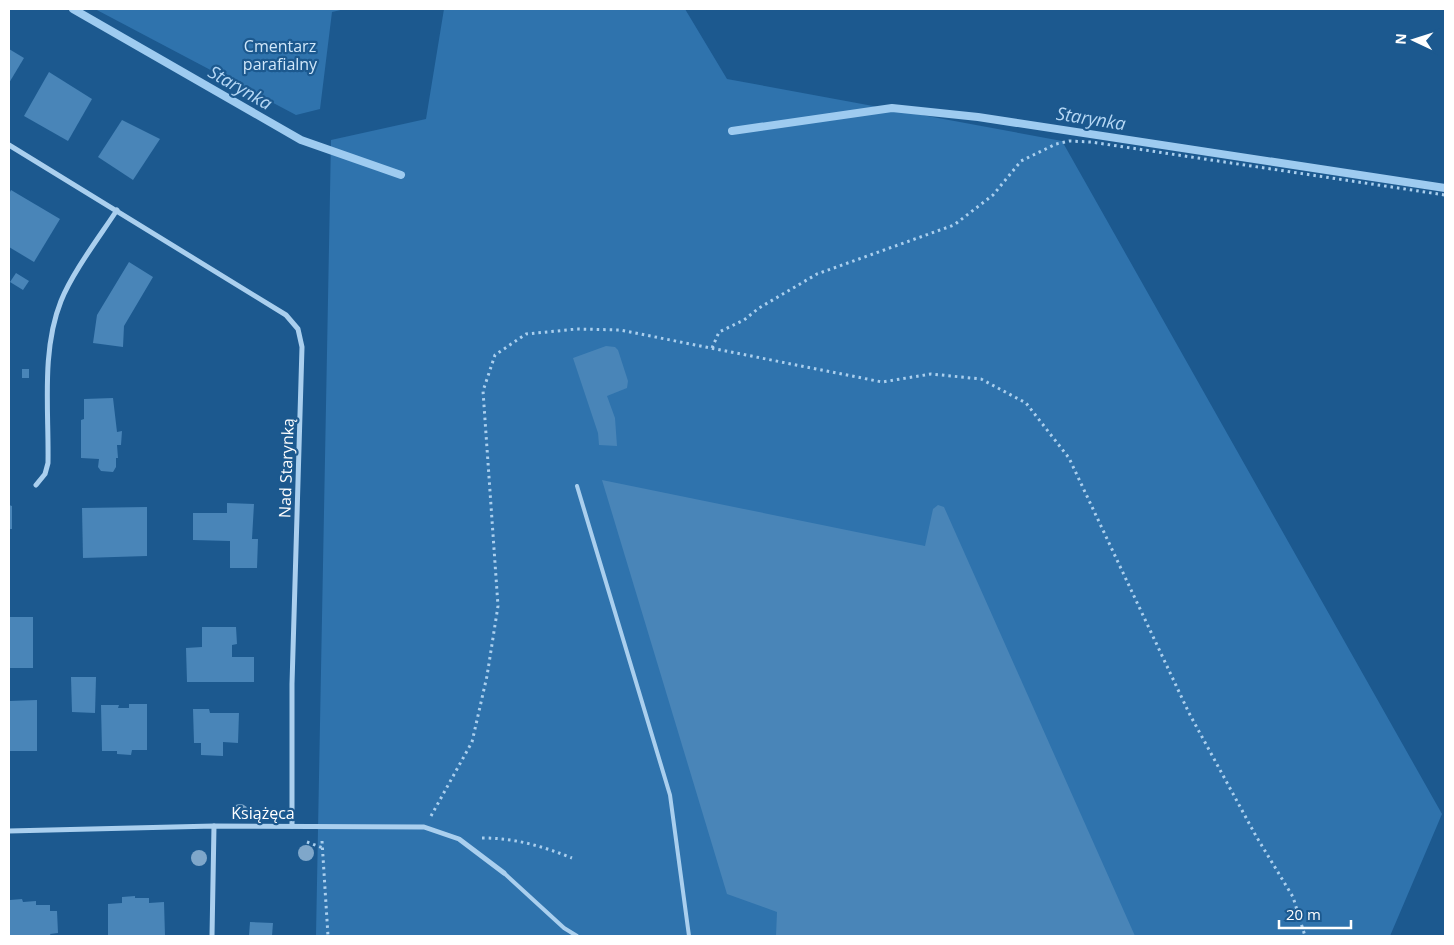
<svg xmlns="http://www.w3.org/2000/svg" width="1454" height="945" viewBox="0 0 1454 945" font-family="'Open Sans',sans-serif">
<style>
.green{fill:#2f73ad}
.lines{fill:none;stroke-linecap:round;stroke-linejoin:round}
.stream{stroke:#9ecbf0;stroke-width:8}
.building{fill:#4985b8}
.path{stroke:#aacfee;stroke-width:3;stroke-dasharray:2.5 4;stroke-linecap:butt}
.lane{stroke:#aacfee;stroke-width:4}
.street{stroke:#aacfee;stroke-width:5}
.tree{fill:#7fa7ca}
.labels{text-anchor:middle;stroke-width:4.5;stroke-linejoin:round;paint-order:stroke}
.park-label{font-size:16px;fill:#d0e7fa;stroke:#1c598f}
.street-label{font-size:16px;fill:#fff;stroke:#1c598f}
.water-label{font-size:18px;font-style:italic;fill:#b6d8f5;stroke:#1c598f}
</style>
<rect width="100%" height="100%" fill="#1c598f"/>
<g class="green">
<path d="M95,9H345L332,12L320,109L296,115Z"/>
<path d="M444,9H685L727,79L1062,141L1442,814L1390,936H316L331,140L426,119Z"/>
</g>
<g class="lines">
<g class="stream">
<path d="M73,9L301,140L401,175"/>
<path d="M732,131L892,108L978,117L1445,188"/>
</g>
</g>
<g class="building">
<path d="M9,49L24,58L9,83Z"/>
<path d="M49,72L92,99L68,141L24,116Z"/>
<path d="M122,120L160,139L133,180L98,157Z"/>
<path d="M11,190L60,219L34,262L9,247V194Z"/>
<path d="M129,262L153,277L124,326L123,347L93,343L97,315Z"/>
<path d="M16,273L29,281L23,290L10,282Z"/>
<path d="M606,346L615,347L618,350L628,381L627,388L607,396L615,418L617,446L599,445L598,433L573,358Z"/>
<rect x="22" y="369" width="7" height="9"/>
<path d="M113,398L117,432L122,431L121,445H117L118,458H116V467L113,472L101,471L98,467L99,459L81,458V420L84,419V399Z"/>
<path d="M602,480L925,546L933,509L938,505L944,507L1135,936H776L777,912L727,894Z"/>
<path d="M227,503L254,504L252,539H258L257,568H230V541L193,540V513H227Z"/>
<path d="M9,505L12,506V529H9Z"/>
<path d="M147,507V556L83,558L82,508Z"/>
<rect x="9" y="617" width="24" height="51"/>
<path d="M202,627H236L237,644L232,645V657H254V682H187L186,648L202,647Z"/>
<path d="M71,677H96L95,713L72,712Z"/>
<path d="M37,700V751H9V701Z"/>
<path d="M129,704H147V750H132L131,755L117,754V751H102L101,705H119L118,708H129Z"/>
<path d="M193,709H209L210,713H239L238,743L223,742V756L201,755V743H194Z"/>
<path d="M135,896V898H149V903L164,902L165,936H108V904L122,903V897Z"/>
<path d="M22,899L23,902L36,901V905H50V911H57L58,933L50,934L51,936H9L10,900Z"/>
<path d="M250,922L273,923L272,936H249Z"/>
</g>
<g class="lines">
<g class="path">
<path d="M712,348L719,332L744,320L759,308L817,274L954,225L993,195L1021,161L1056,144L1069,141L1091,142L1445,195"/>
<path d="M431,816L472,742L487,676L498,606L483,391L495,355L526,334L577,329L620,330L882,382L931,374L981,379L1026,403L1069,458L1189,713L1256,836L1293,897L1305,936"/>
<path d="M482,838C515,838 542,846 572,858"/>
<path d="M322,841L328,936"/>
<path d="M307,842L323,848"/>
</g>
<g class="lane">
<path d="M577,486L670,795L689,936"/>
<path d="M504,873L564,928L577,936"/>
</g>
<g class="street">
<path d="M9,145L286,315L298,329L302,347L292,684V826"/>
<path d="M36,485L45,474L48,463C49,411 41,351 61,301C72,273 100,236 117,210"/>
<path d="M9,831L214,826L424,827L459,839L504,873"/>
<path d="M212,936L214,826"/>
</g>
</g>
<g class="tree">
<circle cx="240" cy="812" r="8"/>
<circle cx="306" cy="853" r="8"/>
<circle cx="199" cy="858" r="8"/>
</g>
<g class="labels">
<g class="park-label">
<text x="280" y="52">Cmentarz<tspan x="280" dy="18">parafialny</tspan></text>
</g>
<g class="street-label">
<text transform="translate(286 468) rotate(-88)" y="6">Nad Starynką</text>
<text x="263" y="819">Książęca</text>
</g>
<g class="water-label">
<text transform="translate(240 88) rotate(30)" y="6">Starynka</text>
<text transform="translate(1091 119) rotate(9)" y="6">Starynka</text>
</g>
</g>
<rect width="1454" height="945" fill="none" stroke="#ffffff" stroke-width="20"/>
<g transform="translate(1414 40) rotate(274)" stroke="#1c598f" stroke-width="4" paint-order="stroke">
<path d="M0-4L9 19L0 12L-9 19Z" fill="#ffffff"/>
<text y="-8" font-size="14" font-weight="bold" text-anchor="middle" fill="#ffffff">N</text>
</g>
<path d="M1279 920v8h72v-8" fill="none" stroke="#ffffff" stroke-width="2.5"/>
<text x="1286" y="920" font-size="15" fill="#ffffff" stroke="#1c598f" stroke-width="4" paint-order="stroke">20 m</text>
</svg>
